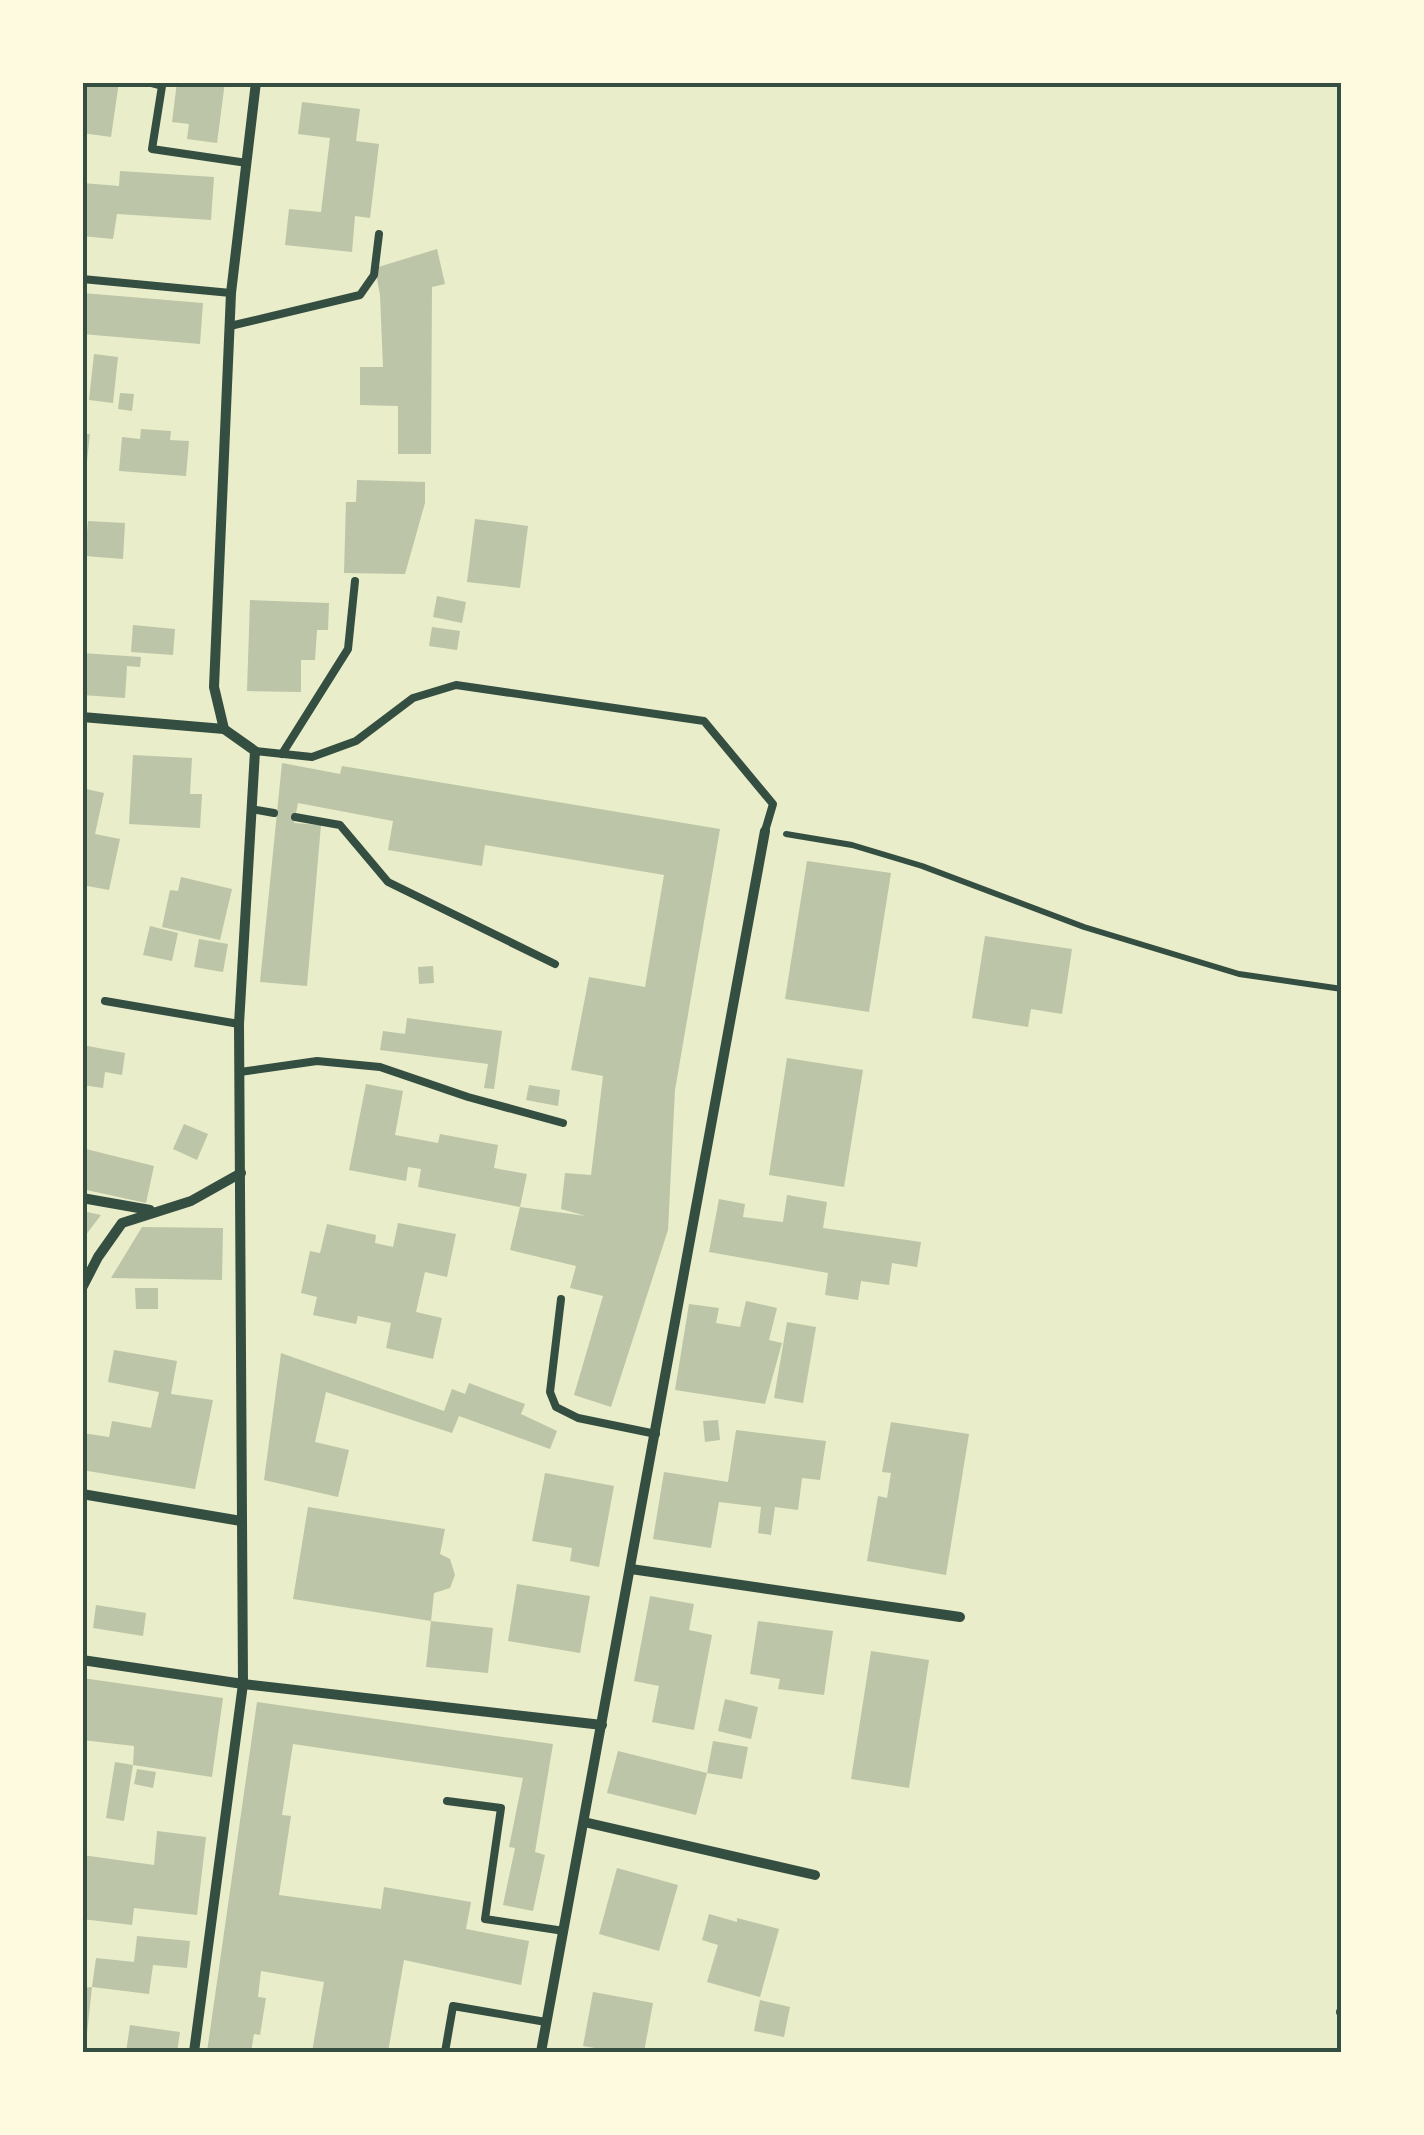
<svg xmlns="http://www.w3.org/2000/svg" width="1424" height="2135" viewBox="0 0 1424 2135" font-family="'Nunito Sans',sans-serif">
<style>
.building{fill:#bcc5a7}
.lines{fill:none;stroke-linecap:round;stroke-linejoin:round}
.path{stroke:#344e41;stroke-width:6}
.service{stroke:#344e41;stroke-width:8}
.minor{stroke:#344e41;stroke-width:10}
.neatline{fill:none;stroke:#344e41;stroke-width:4}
</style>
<rect width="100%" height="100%" fill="#e9edc9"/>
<g class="building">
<path d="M82,82H119L111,137L82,133Z"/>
<path d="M177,82H225L217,143L187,139L189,124L172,122Z"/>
<path d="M302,102L360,109L356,141L379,144L370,218L355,216L352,252L285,245L289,209L321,212L330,138L298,134Z"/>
<path d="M120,171L214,177L211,220L117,214L113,239L82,236V183L119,186Z"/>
<path d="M437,249L445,284L432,287L431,454H398V406L360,405V367H383L380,295L375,268Z"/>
<path d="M82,293L203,303L200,344L82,334Z"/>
<path d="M94,354L118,357L113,403L89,400Z"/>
<path d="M120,393L134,394L132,411L118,409Z"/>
<path d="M141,429L171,431L170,440L189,441L186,476L119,471L122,437L140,439Z"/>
<path d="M82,434H90L85,479L82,478Z"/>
<path d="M357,480L425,482V503L405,574L344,573L346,502H356Z"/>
<path d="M475,519L528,526L520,588L467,582Z"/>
<path d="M88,521L125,523L123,559L85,556Z"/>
<path d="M437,596L466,602L462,623L433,617Z"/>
<path d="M250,600L329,603L328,630H317L315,660H301V692L247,691Z"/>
<path d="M133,625L175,629L173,655L131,652Z"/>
<path d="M432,627L460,631L457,650L429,646Z"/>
<path d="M82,653L141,657L140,667L127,666L125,698L82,695Z"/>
<path d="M133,755L192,758L190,794H202L200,828L129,824Z"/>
<path d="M282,763L340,774L342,766L720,829L675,1090L668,1230L611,1407L574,1395L603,1296L570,1288L576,1266L510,1250L520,1207L586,1216L561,1209L565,1173L591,1175L603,1076L571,1070L589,977L645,987L664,875L485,845L482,866L388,850L393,821L298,803L294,823L321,825L307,986L260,982Z"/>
<path d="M82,788L104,793L95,834L120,839L109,890L82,885Z"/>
<path d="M807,861L891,873L869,1012L785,999Z"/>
<path d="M181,877L232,889L220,940L162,927L170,890L178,891Z"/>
<path d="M150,926L178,933L172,961L143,955Z"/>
<path d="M985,936L1072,949L1062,1014L1031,1009L1028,1027L972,1018Z"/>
<path d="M199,939L228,944L223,972L194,967Z"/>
<path d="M433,966L434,983L419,984L418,967Z"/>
<path d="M407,1018L502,1031L494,1089L484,1088L488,1064L380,1050L383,1031L405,1034Z"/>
<path d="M82,1045L125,1053L122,1075L105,1072L103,1088L82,1085Z"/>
<path d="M787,1058L863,1070L844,1187L769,1175Z"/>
<path d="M366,1084L403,1091L395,1135L438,1143L440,1134L498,1145L494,1168L527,1174L520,1207L418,1187L421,1169L408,1167L406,1181L349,1170Z"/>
<path d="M529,1085L560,1090L558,1106L526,1100Z"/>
<path d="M184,1124L208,1134L197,1160L173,1149Z"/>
<path d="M82,1148L154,1166L146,1203L82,1189Z"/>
<path d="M787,1195L827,1202L823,1228L921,1242L917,1267L892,1263L889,1285L861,1281L858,1300L825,1295L828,1273L709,1252L719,1199L745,1204L743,1217L783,1222Z"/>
<path d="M82,1211L101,1215L82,1240Z"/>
<path d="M398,1223L456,1234L447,1277L425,1272L416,1312L442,1318L433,1359L386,1348L391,1323L358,1316L356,1324L313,1315L317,1297L301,1293L310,1251L320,1253L327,1224L376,1235L375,1243L393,1247Z"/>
<path d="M142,1227L223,1228L222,1280L111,1278Z"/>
<path d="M135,1288H158V1309H136Z"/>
<path d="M746,1301L777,1308L769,1340L782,1343L765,1404L675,1390L689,1304L719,1308L716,1323L740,1327Z"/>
<path d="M787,1322L816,1327L803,1403L774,1398Z"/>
<path d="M114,1350L177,1361L171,1394L213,1400L195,1489L82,1470V1433L109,1437L112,1421L151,1428L159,1392L108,1382Z"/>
<path d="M281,1353L444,1411L452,1389L465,1394L469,1383L525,1404L521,1414L557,1431L550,1449L459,1416L452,1433L326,1392L315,1442L349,1450L338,1497L264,1480Z"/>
<path d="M718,1420L720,1440L705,1442L703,1421Z"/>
<path d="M891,1422L969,1434L946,1575L867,1561L878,1496L887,1498L891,1473L882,1472Z"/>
<path d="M736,1430L826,1441L820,1480L802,1478L798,1510L775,1507L771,1535L758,1533L761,1507L719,1502L711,1548L653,1539L664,1472L728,1482Z"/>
<path d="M545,1473L614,1486L599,1567L570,1561L572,1548L532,1541Z"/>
<path d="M308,1507L445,1529L440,1554L450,1559L455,1575L450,1588L434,1593L431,1621L293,1599Z"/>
<path d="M517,1584L590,1596L580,1653L508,1641Z"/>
<path d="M650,1596L694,1604L689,1630L712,1635L694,1730L652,1722L659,1686L634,1681Z"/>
<path d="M96,1605L146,1613L143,1636L93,1628Z"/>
<path d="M431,1621L493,1628L488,1673L426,1667Z"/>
<path d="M758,1621L833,1631L824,1695L778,1689L780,1679L750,1674Z"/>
<path d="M871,1651L929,1660L909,1788L851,1779Z"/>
<path d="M82,1678L223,1698L212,1777L133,1765L134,1746L82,1740Z"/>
<path d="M725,1699L758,1707L751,1739L718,1731Z"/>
<path d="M257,1702L553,1744L535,1852L545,1855L533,1911L503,1905L515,1848L509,1847L523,1778L293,1744L282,1815L291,1816L279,1895L381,1909L384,1887L471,1902L466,1929L529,1941L521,1985L404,1960L388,2052H312L324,1982L261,1971L258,1997L266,1998L260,2035L254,2034L251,2052H207Z"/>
<path d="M713,1741L748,1747L742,1779L707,1773Z"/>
<path d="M618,1751L707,1773L696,1815L607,1793Z"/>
<path d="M115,1762L133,1765L124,1821L106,1818Z"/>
<path d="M137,1769L156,1772L153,1788L134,1784Z"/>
<path d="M157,1831L206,1837L197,1915L134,1908L132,1925L82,1919V1855L154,1865Z"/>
<path d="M617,1868L678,1885L659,1951L599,1934Z"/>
<path d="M709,1914L737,1922V1918L779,1929L760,1997L707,1982L718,1945L702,1940Z"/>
<path d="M137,1936L190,1941L187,1968L153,1965L149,1994L92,1987L96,1958L134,1962Z"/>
<path d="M92,1987L85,2052H82V1988Z"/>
<path d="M593,1992L653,2003L644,2052H618L583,2046Z"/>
<path d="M760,2000L790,2007L784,2037L754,2031Z"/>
<path d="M130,2025L180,2032L177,2052H126Z"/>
</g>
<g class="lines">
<path class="path" d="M786,834L852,845L922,866L1084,927L1239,974L1342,989"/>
<g class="service">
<path d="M151,83L162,86L152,149L247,163"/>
<path d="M82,279L231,293"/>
<path d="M230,326L360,295L374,275L379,234"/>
<path d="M255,751L312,757L356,741L413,698L456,685L704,721L773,804L765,831"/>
<path d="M282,754L348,649L355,581"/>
<path d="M251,809L274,813"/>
<path d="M295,817L340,825L388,882L555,964"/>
<path d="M105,1001L239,1024"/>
<path d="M240,1072L317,1061L380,1067L468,1097L563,1123"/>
<path d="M561,1299L550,1392L556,1407L578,1418L656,1434"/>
<path d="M447,1801L501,1808L485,1919L564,1931"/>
<path d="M1340,2012H1342"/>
<path d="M445,2052L453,2006L546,2022"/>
</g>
<g class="minor">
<path d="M82,717L224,729L255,751L239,1024L243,1684L194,2052"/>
<path d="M224,729L214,687L231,293L256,82"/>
<path d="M82,1198L150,1210"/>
<path d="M82,1288L98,1257L122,1223L191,1201L241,1173"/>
<path d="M82,1494L241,1521"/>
<path d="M631,1569L960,1617"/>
<path d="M82,1660L243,1684L602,1725"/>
<path d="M584,1822L815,1875"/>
<path d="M541,2052L765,831"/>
</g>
</g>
<rect width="1424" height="2135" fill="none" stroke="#fefae0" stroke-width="170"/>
<rect x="85" y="85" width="1254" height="1965" class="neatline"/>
</svg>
